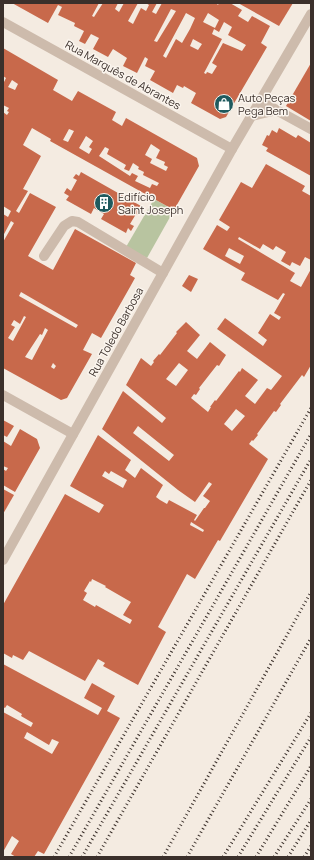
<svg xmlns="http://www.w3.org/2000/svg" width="314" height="860" viewBox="0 0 314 860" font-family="Manrope,sans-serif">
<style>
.green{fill:#b8c4a0}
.building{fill:#c8694b;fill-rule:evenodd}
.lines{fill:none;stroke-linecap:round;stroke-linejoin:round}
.minor{stroke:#cdbbac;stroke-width:10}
.rail{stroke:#3b302b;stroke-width:3;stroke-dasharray:1 3;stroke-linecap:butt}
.labels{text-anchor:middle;stroke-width:3;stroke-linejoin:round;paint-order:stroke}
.street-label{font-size:11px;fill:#3b302b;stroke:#fbf5ee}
.poi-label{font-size:11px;fill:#3b302b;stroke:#fbf5ee;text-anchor:start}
</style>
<rect width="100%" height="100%" fill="#f4ebe1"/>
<path class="green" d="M154,199L174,210L147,258L126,247Z"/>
<g class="building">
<path d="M12,3H99L92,16L94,17L103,3H118L115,9L119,12L124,3H138L128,21L133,24L141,8L146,11L149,5L146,3H157L152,12L156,14L162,3H216L218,5L219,3H230L242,10L238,16L248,22L252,16L270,26L261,43L267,47L226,117L220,119L191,103L196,93L184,86L183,88L177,85L173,93L150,80L155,71L145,66L148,59L145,57L137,73L123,66L127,58L113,49L108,57L93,49L99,38L91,34L85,44L79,41L84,31L74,26L75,23L58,15L62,7L58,5L48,23ZM171,9L176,11L157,42L154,41ZM186,13L195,18L190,29L182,43L176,39L166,58L163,56ZM208,13L219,20L215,28L203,22ZM224,22L232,27L228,35L246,45L242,51L223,43L212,63L217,66L212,74L207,72L206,74L204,73L222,39L212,34L214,29L219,32ZM193,39L202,44L198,50L190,46Z"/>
<path d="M238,3H293L279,26Z"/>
<path d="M3,48L58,80L53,90L72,101L78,91L116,112L112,120L122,126L126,118L197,158L199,166L174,210L50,141L51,139L32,128L23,145L41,156L23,189L28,191L16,211L19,213L30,193L56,207L28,256L53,270L75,229L136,263L130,275L135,278L130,287L101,338L92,333L83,350L92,354L67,398L61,400L3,368V242L14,223L11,221L3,236V214L8,217L11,211L3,206V112L7,115L9,112L7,111L9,108L3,105V84L6,78L3,76ZM12,80L18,84L15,90L8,87ZM69,129L74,131L68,142L63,140ZM86,136L93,141L89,147L92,149L89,154L79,148ZM151,144L160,150L156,158L165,162L164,165L168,167L166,171L150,163L152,159L145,155ZM105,147L109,149L107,154L126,165L124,169L129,171L133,163L139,167L138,169L144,172L143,175L159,183L157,186L152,184L150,188L135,181L138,176L132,173L130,176L99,156ZM21,292L78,325L76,328L19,296ZM24,316L26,317L13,341L8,338L15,327L11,325L14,320L20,324ZM45,328L48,330L32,360L25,357L40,334L42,335ZM53,363L56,366L54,369L51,367Z"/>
<path d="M311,63V121L286,106Z"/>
<path d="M279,128L296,138L298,135L311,143V176L266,151L268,148L262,145L267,135L269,136L272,130L277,133Z"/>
<path d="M266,164L305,186L302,191L311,196V260L305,257L300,266L292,262L290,266L281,261L286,252L276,246L273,250L263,244L260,249L239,237L238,239L295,273L290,281L301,287L311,269V365L304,377L302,375L280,404L281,405L276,412L274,411L257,434L258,435L253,441L252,440L249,444L268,459L220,541L218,540L195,579L187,574L158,627L166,632L138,685L103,666L105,663L98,659L85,681L29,651L23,660L13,655L12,658L3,653V605L65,494L99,513L104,505L70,486L98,435L131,460L125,470L135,478L141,468L163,485L156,497L160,500L167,504L169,500L197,515L194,520L195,521L204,508H205L210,501L203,496L212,484L209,482L195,502L178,490L102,429L123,391L162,423L166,418L126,385L141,358L151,366L154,362L153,361L159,354L160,355L177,333L176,332L186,322L200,335L187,351L197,359L210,342L226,355L219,366L217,365L199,388L200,389L196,395L194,394L191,398L208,412L211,407H210L215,400L216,401L239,371L240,372L242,368L258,380L245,396L255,404L267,388L271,390L282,376L217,329L225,318L263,346L267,340L258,333L270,314L279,320L281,317L274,313L285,294L283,293L278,300L241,280L245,273L203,249L217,225L227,231L230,227L219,220L241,182L252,188ZM229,248L244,256L240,264L225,256ZM179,363L188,370L176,386L166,379ZM236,409L245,416L232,431L224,424ZM138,426L174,455L169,461L133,433ZM105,471L109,474L111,471L127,480L123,488L102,476ZM191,522L204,530L203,532L190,525ZM92,579L106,586L105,587L131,602L123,615L132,620L130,624L96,605L95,607L83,600L87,593L84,591L90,581L91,582Z"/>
<path d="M81,172L141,206L139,209L142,211L139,215L136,214L130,224L134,226L131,231L128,228L126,233L101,219L104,214L94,208L91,214L66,200L69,196L64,193L67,188L71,191L77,180L73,178L76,174L79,176Z"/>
<path d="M189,275L198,279L191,292L182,286Z"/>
<path d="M3,420L14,426L7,437L3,435Z"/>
<path d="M20,429L37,439L40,448L15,492L3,485V469L6,471L8,468L3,466V441L11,446Z"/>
<path d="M3,489L14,495L3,514Z"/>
<path d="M3,664L98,715L102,708L84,698L92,683L115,696L107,711L120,718L44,854L38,851L34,857H16L11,854L19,841L12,836L3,852V712L31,727L33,723L21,716L22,714L7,705L5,708L3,707ZM27,732L49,745L52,739L59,742L52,754L24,738Z"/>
</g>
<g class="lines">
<g class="minor">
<path d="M3,22L232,149"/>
<path d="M260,101L311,129"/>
<path d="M251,116L277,110"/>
<path d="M44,256L64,226L72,221L78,222L163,273"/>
<path d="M3,395L73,434"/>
<path d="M3,560L232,149L311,14"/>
</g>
<g class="rail">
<path d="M54,857L311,408"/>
<path d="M69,857L311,434"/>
<path d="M82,857L311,459"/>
<path d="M97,857L311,480"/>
<path d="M163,857L311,592"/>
<path d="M187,857L311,638"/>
<path d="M223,857L311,713"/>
<path d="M238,857L311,737"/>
<path d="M256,857L311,766"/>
<path d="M274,857L311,799"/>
<path d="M288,857L311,820"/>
<path d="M304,857L311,846"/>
</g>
</g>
<defs>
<g id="shop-disc" transform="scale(1)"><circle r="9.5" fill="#1f5a5e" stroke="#fbf5ee"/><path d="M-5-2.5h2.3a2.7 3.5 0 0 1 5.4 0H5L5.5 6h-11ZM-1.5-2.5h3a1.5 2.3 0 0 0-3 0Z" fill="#fff"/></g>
<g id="building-disc" transform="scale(1)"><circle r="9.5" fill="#1f5a5e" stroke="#fbf5ee"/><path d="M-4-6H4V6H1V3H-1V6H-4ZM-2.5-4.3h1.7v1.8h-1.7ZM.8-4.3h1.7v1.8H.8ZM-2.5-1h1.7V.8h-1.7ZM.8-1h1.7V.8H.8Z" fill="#fff"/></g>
</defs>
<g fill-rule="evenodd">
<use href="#shop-disc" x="224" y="104"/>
<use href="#building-disc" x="104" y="203"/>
</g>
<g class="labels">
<g class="street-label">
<text transform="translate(123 75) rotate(29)" y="4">Rua Marquês de Abrantes</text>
<text transform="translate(116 332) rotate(-61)" y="4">Rua Toledo Barbosa</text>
</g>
<g class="poi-label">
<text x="238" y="102">Auto Peças<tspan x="238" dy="13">Pega Bem</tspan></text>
<text x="118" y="201">Edifício<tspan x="118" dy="13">Saint Joseph</tspan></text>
</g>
</g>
<rect width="314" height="860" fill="none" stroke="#3b302b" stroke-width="8"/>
</svg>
